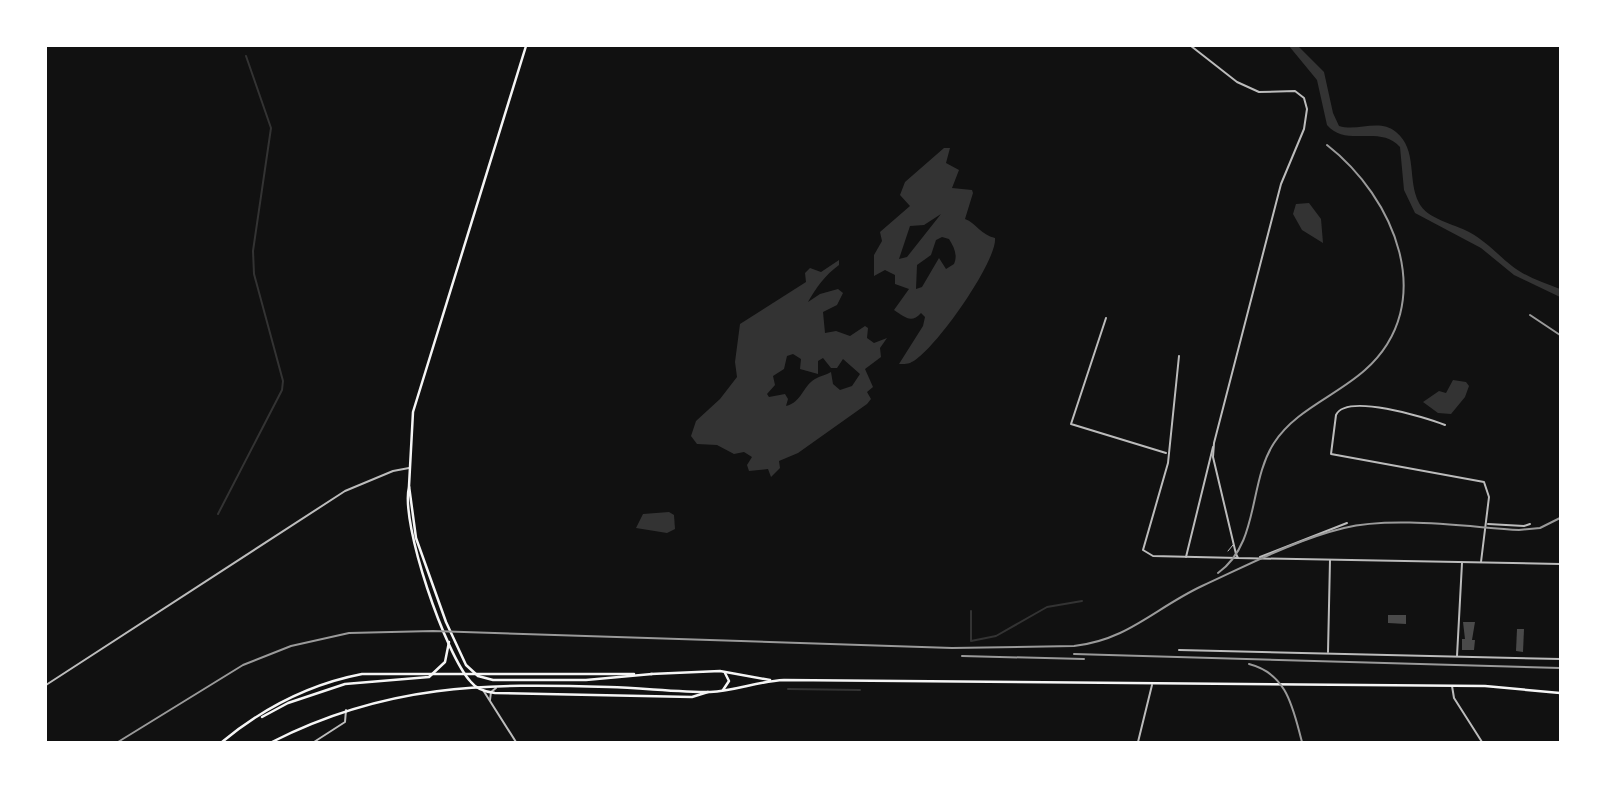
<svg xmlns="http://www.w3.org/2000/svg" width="1606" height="788" viewBox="0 0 1606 788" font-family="Rubik,sans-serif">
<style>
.water{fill:#333;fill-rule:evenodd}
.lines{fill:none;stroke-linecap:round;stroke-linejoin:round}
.stream{stroke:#333;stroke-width:2}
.building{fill:#4a4a4a}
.service{stroke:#bcbcbc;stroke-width:1}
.minor{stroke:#bcbcbc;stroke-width:2}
.tertiary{stroke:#bcbcbc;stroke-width:2}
.primary{stroke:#f5f5f5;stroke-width:2.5}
.rail{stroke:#9a9a9a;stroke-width:2}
</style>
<rect width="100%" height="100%" fill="#111"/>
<g class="water">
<path d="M1289,46H1298L1324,72L1333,113L1339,126C1358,132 1379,118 1396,132C1418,150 1407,180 1419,203C1427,219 1454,224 1469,232C1486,241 1498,255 1512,266C1526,277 1544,283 1560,289V297L1514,275L1481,248L1415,213L1404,190L1400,147C1380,124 1346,148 1327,125L1317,80Z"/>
<path d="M944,148H950L946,163L959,170L952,188L972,190L973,193L965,219C976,223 981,235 995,238C998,260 933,354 910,363C908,364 901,364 899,364L923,326L925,317L921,313C911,324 905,317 894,310L909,289L895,284V275L885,270L874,276V255L882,241L880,232L910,206L900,195L905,182ZM941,214L907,257L899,259L910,226L924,225ZM942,237L949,239C954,247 958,255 954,264L946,269L939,258L922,287L916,289L917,265L931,255L936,240Z"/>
<path d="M1309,203L1321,219L1323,243L1302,230L1293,214L1296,204Z"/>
<path d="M839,260V265C825,275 816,288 808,302L820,294L838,289L843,293L837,305L823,312L825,333L836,331L850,336L865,326L868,328L867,338L874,343L887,338L880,348L881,357L865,369L873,387L867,392L871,399L867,404L798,453L779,461L780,468L771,477L768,469L749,471L747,465L752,457L744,452L734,454L717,445L697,444L691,436L696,421L720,399L737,377L735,362L740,324L806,282L805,273L810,268L821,272ZM793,354L801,359L800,369L818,374V361L823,358L831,368H837L843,359L860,374L852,386L840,390L833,384L831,372C826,375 820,376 815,379C802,387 802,402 786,406L788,399L785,394L769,397L767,394L775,385L773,376L784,369L787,356Z"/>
<path d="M1453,380L1466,382L1469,386L1465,397L1451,414L1438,413L1423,402L1439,391L1446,393Z"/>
<path d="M669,512L674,515L675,529L667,533L636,528L643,514Z"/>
</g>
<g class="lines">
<g class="stream">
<path d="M218,514L282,390L283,381L254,274L253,251L271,128L246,56"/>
<path d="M971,611V641L996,636L1047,607L1082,601"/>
<path d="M788,689L860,690"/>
</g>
</g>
<g class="building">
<path d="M1388,615H1406V624L1388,623Z"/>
<path d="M1463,622H1475L1472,640H1475L1474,650H1462V639H1465Z"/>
<path d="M1517,629H1524L1523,652L1516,651Z"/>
</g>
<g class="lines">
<path class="service" d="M1228,551L1233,545"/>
<g class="minor">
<path d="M1106,318L1071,424L1166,453"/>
<path d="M1179,356L1168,463L1143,550L1153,556L1238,558"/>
<path d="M1445,425C1425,417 1346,393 1336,415L1331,454L1484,482L1489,497L1481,562"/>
<path d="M1488,524L1524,526L1530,524"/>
<path d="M1186,557L1213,447"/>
<path d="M1260,557L1347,523"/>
<path d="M1179,650L1560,659"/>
<path d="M1328,652L1330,560"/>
<path d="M1457,656L1462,563"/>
<path d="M46,685L345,491L393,471L409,468"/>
<path d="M1452,686L1454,698L1482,742"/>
<path d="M314,742L345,722L346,710"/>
<path d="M1138,742L1152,685"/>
</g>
<g class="tertiary">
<path d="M1191,46L1237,82L1259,92L1295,91L1304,98L1307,109L1304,129L1281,184L1214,443L1213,457L1236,554L1238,558L1560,564"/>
<path d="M483,690L516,742"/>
<path d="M490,700L491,692L496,688"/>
</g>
<g class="primary">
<path d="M526,46L413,412L409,486L416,538L446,622L466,665L478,676L493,680H586L652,674"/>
<path d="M409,487C400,523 446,656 471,682C477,690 486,692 495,693L692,697L708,692"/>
<path d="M651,674L720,671L770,680"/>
<path d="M723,690L729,681L725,673"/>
<path d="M262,717L288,703L345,684L429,677L445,662L449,642"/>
<path d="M222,742C262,709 310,684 362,674H634"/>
<path d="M272,742C386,684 485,683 609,687C643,688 677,692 710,692C735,691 759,681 784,680L1485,686L1560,693"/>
</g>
<g class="rail">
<path d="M1530,315L1560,335"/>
<path d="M1218,573C1260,543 1248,483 1274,443C1295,410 1336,396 1365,370C1440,303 1394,197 1327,145"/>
<path d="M1074,654L1560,668"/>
<path d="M962,656L1084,659"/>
<path d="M1249,664C1288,674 1293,709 1302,742"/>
<path d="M118,742L243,665L291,646L349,633L433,631L952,648L1074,646C1128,640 1155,608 1202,586C1248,565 1295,540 1344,528C1393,516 1468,527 1519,530L1540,528L1560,518"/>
</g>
</g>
<rect width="1606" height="788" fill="none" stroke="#ffffff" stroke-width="94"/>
</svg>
